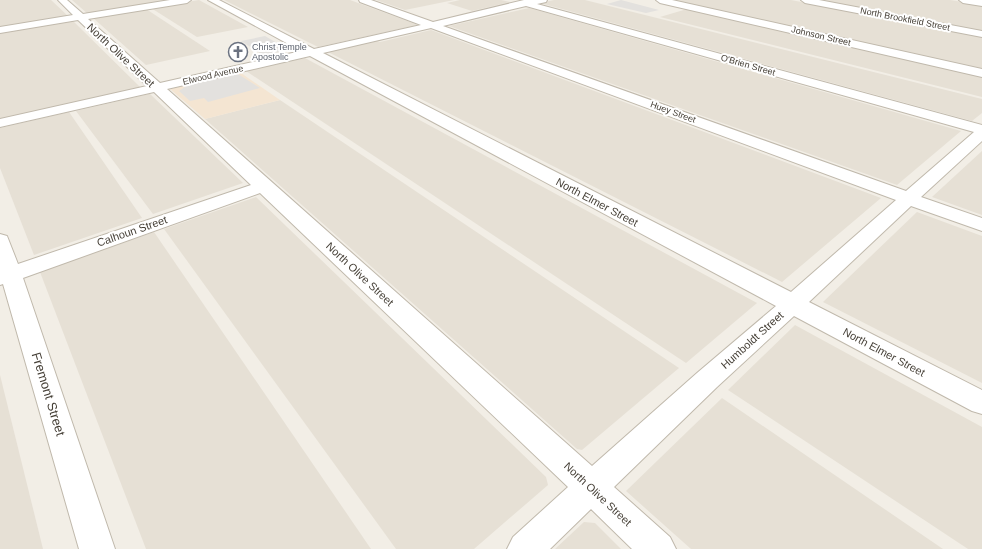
<svg xmlns="http://www.w3.org/2000/svg" width="982" height="549" viewBox="0 0 982 549" font-family="Helvetica,sans-serif">
<style>
.residential{fill:#e6e0d5}
.commercial{fill:#f4e5d2}
.parking{fill:#e3e1de}
.lines{fill:none;stroke-linecap:round;stroke-linejoin:round}
.minor-casing{stroke:#c0b9ac;stroke-width:2}
.minor{fill:#fff;fill-rule:evenodd}
.labels{text-anchor:middle;stroke-width:4;stroke-linejoin:round;paint-order:stroke}
.far-street-label{font-size:9px;fill:#453f36;stroke:#fff}
.far-worship-label{font-size:9px;fill:#5b616d;stroke:#fff;text-anchor:start}
.street-label{font-size:11px;fill:#453f36;stroke:#fff}
.near-street-label{font-size:13px;fill:#453f36;stroke:#fff}
</style>
<rect width="100%" height="100%" fill="#f2eee6"/>
<g class="residential">
<path d="M0,0H51L69,17L0,28Z"/>
<path d="M72,0H175L88,14Z"/>
<path d="M199,0L248,27L197,37L151,8Z"/>
<path d="M224,0H350L418,25L318,47Z"/>
<path d="M376,0H454L405,10Z"/>
<path d="M460,0H501L510,2L472,11L447,3Z"/>
<path d="M554,0H585L982,99V113L972,121L540,3Z"/>
<path d="M670,0H791L982,37V70Z"/>
<path d="M819,0H950L982,5V31Z"/>
<path d="M529,8L961,131L897,185L449,26Z"/>
<path d="M146,9L210,51L146,65L92,17Z"/>
<path d="M687,9L982,77V97L660,17Z"/>
<path d="M72,20L140,87L0,119V32Z"/>
<path d="M431,30L881,198L782,282L328,52L377,41L380,42Z"/>
<path d="M305,58L757,303L686,363L246,71Z"/>
<path d="M149,94H150L243,183L153,214L76,111Z"/>
<path d="M280,100L679,368L582,450L577,449L205,119Z"/>
<path d="M69,112L142,218L34,255L0,168V128Z"/>
<path d="M982,151V215L932,197Z"/>
<path d="M256,197L546,477L548,485L474,549H396L164,229Z"/>
<path d="M917,212L982,236V383L823,302Z"/>
<path d="M154,232L371,549H146L40,272Z"/>
<path d="M795,325L982,427V549H968L728,390Z"/>
<path d="M0,375L43,549H0Z"/>
<path d="M722,398L943,549H691L626,491Z"/>
<path d="M584,522L595,523L621,549H555Z"/>
</g>
<path class="commercial" d="M241,73L280,100L205,119L170,89Z"/>
<g class="parking">
<path d="M621,0L659,10L646,13L607,4Z"/>
<path d="M265,36L289,50L263,55L241,41Z"/>
<path d="M238,74L260,88L208,102L204,98L190,101L179,91L188,85Z"/>
</g>
<g class="lines">
<g class="minor-casing">
<g id="minor">
<path d="M58,0H67L83,14L170,0H191L187,3L88,19L160,83L301,51L208,0H219L314,49L421,25L360,2L359,0H371L433,22L524,0H547L546,2L537,4L982,125V141L921,197L982,218V231L911,206L809,302L982,390V414L972,411L794,316L717,387L614,487L670,537L676,549H632L591,509L550,549H507L513,537L568,487L260,193L23,278L115,549H79L3,284L0,285V234L7,236L18,264L251,185L154,92L0,127V119L147,86L78,20L0,33V27L73,15ZM526,6L974,132L906,191L443,26ZM431,28L896,200L791,292L323,53ZM310,56L776,306L697,373L592,466L167,89Z"/>
<path d="M656,0H672L982,69V77L660,3Z"/>
<path d="M801,0H819L982,31V37L805,3Z"/>
<path d="M959,0H982V6L963,3Z"/>
</g>
</g>
<use href="#minor" class="minor"/>
</g>
<defs>
<g id="church-ring" transform="scale(1)"><circle r="9.5" fill="#fff" stroke="#6b7280" stroke-width="1.5"/><path d="M-1.2-6h2.4v3.5h3.3v2.4h-3.3V6h-2.4V-.1h-3.3v-2.4h3.3Z" fill="#6b7280"/></g>
</defs>
<g fill-rule="evenodd">
<use href="#church-ring" x="238" y="52"/>
</g>
<g class="labels">
<g class="far-street-label">
<text transform="translate(905 19) rotate(11)" y="3">North Brookfield Street</text>
<text transform="translate(821 36) rotate(13)" y="3">Johnson Street</text>
<text transform="translate(748 65) rotate(16)" y="3">O'Brien Street</text>
<text transform="translate(213 75) rotate(-13)" y="3">Elwood Avenue</text>
<text transform="translate(673 112) rotate(20)" y="3">Huey Street</text>
</g>
<g class="far-worship-label">
<text x="252" y="50">Christ Temple<tspan x="252" dy="10">Apostolic</tspan></text>
</g>
<g class="street-label">
<text transform="translate(121 55) rotate(43)" y="4">North Olive Street</text>
<text transform="translate(597 202) rotate(28)" y="4">North Elmer Street</text>
<text transform="translate(132 231) rotate(-19)" y="4">Calhoun Street</text>
<text transform="translate(360 274) rotate(43)" y="4">North Olive Street</text>
<text transform="translate(752 340) rotate(-42)" y="4">Humboldt Street</text>
<text transform="translate(884 352) rotate(28)" y="4">North Elmer Street</text>
<text transform="translate(598 494) rotate(43)" y="4">North Olive Street</text>
</g>
<g class="near-street-label">
<text transform="translate(49 394) rotate(73)" y="5">Fremont Street</text>
</g>
</g>
</svg>
